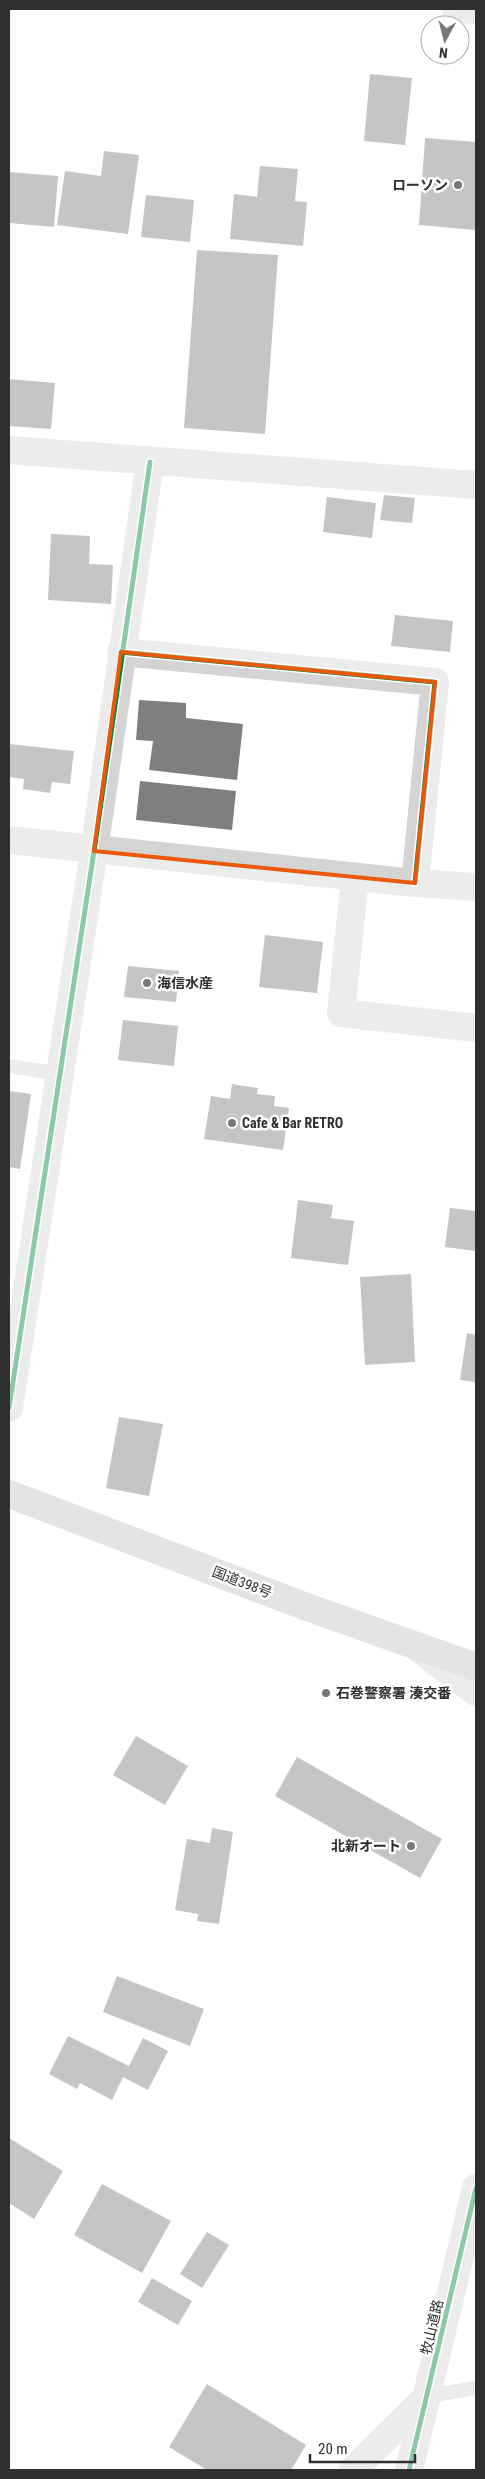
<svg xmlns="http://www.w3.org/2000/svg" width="485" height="2479" viewBox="0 0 485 2479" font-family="'Roboto Condensed','Noto Sans JP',sans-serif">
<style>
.building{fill:#7f7f7f}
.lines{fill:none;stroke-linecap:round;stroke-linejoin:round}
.service{stroke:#d4d4d4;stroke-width:14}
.minor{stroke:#d4d4d4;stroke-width:28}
.tertiary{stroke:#d4d4d4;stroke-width:28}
.trunk{stroke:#c4c4c4;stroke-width:28}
.cycleway-casing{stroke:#fff;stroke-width:8}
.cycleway{stroke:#00873e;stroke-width:5}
.marked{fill:none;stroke:#e8590c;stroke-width:4;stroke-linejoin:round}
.poi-dot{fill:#787878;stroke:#fff;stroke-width:2}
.labels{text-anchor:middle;stroke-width:5;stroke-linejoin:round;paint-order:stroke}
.poi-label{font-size:14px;font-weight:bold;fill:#2f2f2f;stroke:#fff;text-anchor:start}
.street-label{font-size:14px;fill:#2f2f2f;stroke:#fff}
</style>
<rect width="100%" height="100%" fill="#fff"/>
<g class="building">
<path d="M370,74L412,78L405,145L364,141Z"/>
<path d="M425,138L476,142V230L419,225Z"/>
<path d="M104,151L139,155L128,234L57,225L65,171L101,176Z"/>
<path d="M260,166L298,169L295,201L307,202L303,246L230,239L234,194L257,197Z"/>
<path d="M9,172L58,176L54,227L9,223Z"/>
<path d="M146,195L194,200L190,242L141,237Z"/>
<path d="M197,250L278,255L265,434L184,428Z"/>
<path d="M9,379L55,383L51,429L9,426Z"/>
<path d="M384,495L415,498L412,523L380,520Z"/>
<path d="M327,497L376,503L372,538L323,532Z"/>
<path d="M51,534L90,536L89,564L113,565L111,604L48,600Z"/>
<path d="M395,615L453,621L450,652L391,646Z"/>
<path d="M139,700L186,703V718L243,724L237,780L149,770L153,741L136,740Z"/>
<path d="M9,744L74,751L70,784L52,782L50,793L23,789L24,779L9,777Z"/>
<path d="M140,781L236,791L232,830L136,820Z"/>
<path d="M265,935L323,942L317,993L259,987Z"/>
<path d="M128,966L179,971L176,1002L124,997Z"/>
<path d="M123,1020L178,1026L174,1066L118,1060Z"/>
<path d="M232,1084L258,1088L257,1094L275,1096L274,1106L289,1108L283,1150L204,1139L211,1096L230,1099Z"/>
<path d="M9,1091L31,1094L20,1169L9,1167Z"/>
<path d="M298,1200L333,1205L331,1218L354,1221L348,1265L291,1258Z"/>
<path d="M450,1208L476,1211V1251L445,1247Z"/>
<path d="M411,1274L415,1362L365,1365L360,1277Z"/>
<path d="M467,1333L476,1335V1382L460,1380Z"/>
<path d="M119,1417L163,1424L149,1496L106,1488Z"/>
<path d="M136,1736L188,1766L165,1805L113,1775Z"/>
<path d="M297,1757L442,1839L420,1878L275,1796Z"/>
<path d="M212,1828L233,1832L219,1924L197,1921L198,1914L175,1910L187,1839L210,1843Z"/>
<path d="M117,1976L204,2009L190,2046L103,2012Z"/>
<path d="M68,2036L129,2066L143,2038L168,2051L148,2090L123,2077L112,2100L80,2083L77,2089L49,2074Z"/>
<path d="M9,2138L63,2171L34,2219L9,2203Z"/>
<path d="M102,2184L171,2221L142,2273L74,2235Z"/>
<path d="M207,2232L229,2245L202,2288L180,2274Z"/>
<path d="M152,2278L192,2301L178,2325L138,2302Z"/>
<path d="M207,2384L306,2445L291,2470H207L169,2447Z"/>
</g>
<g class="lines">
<g class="service">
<path d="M9,1066L60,1074"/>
<path d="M428,2396L476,2388"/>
</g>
<g class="minor">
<path d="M456,9L476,10"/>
<path d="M9,450L476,485"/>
<path d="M121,652L435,682L415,883"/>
<path d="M9,840L415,883L476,887"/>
<path d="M355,877L341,1013L476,1028"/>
<path d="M9,1408L94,851L150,462"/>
<path d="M353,2470L428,2396"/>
</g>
<g class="tertiary">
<path d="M422,1651L476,1692"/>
<path d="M409,2470L476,2188"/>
</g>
<path class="trunk" d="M9,1494L307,1607L476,1667"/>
<g class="cycleway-casing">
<g id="cycleway">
<path d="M121,652L435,682L415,883"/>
<path d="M9,1408L94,851L150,462"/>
<path d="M409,2470L476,2188"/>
</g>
</g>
<use href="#cycleway" class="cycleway"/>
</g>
<path d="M0 0H485V2479H0ZM121,652L435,682L415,883L94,851Z" fill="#fff" fill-opacity=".55" fill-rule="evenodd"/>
<path class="marked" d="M121,652L435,682L415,883L94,851Z"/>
<g class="poi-dot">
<circle cx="458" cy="185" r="5"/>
<circle cx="147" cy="983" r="5"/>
<circle cx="232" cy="1123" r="5"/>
<circle cx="326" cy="1693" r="5"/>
<circle cx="411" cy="1846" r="5"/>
</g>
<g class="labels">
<g class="poi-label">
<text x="448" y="190" text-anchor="end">ローソン</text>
<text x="157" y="988">海信水産</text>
<text x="242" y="1128">Cafe &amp; Bar RETRO</text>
<text x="336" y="1698">石巻警察署 湊交番</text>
<text x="401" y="1851" text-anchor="end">北新オート</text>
</g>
<g class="street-label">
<text transform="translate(242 1582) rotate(21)" y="5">国道398号</text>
<text transform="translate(432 2327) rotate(-77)" y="5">牧山道路</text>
</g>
</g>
<rect width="485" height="2479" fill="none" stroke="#2f2f2f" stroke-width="20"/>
<g transform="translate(445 40) rotate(187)"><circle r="24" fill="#ffffff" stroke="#acacac"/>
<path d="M0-4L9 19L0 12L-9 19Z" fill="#787878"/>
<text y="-8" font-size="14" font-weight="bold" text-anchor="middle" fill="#2f2f2f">N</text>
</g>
<path d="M310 2454v8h105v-8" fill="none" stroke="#2f2f2f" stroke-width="2.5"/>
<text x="318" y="2454" font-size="15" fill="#2f2f2f" stroke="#ffffff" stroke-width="4" paint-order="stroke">20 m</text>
</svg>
